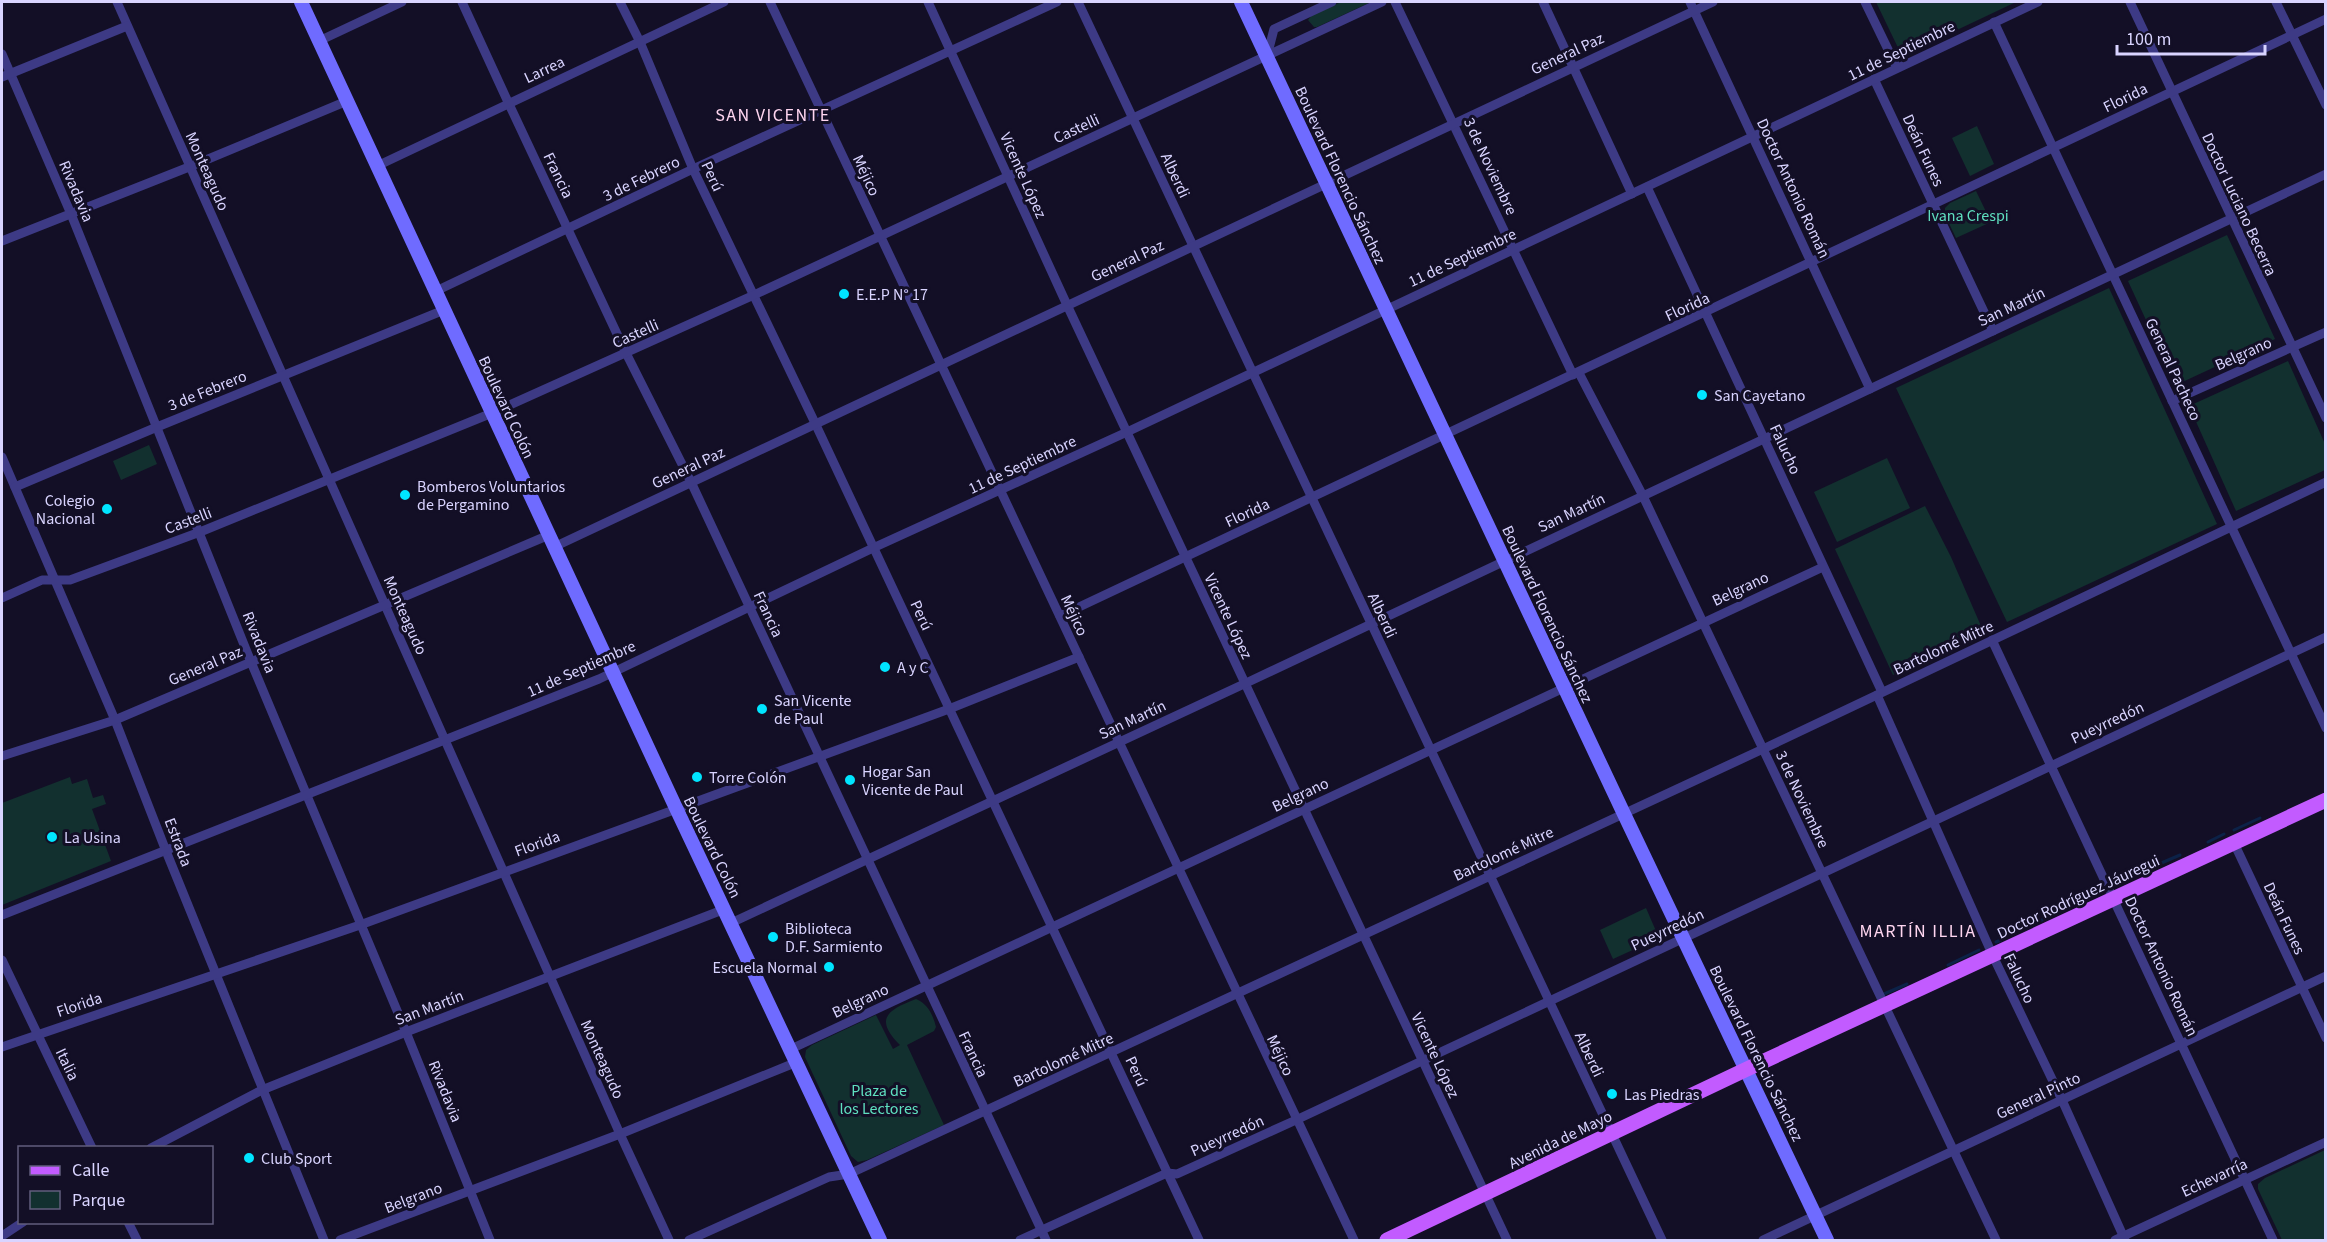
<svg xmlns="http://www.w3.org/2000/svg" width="2327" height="1242" viewBox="0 0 2327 1242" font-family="'Source Sans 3',sans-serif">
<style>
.green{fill:#12302f}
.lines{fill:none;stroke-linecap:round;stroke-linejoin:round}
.stream{stroke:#0c2248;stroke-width:3}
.street{stroke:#3d3a85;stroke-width:9}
.secondary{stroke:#6f6bff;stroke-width:14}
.primary{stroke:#c25bff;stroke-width:15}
.poi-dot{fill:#00e5ff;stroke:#130f26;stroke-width:2}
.labels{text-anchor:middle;stroke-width:6;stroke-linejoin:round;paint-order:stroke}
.street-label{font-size:16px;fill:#d9d4ff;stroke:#130f26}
.park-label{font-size:16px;fill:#5fe0c0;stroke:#130f26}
.poi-label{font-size:16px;fill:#d9d4ff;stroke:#130f26;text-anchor:start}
.neighbourhood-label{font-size:18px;letter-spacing:1.5px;fill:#ffd6f0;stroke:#130f26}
</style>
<rect width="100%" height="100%" fill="#130f26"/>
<g class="green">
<path d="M1341,2H1371L1317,27H1314L1308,20L1312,15Z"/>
<path d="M1876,2H2016L1902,56Z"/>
<path d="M1977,126L1994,164L1970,176L1952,138Z"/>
<path d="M1976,191L1991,222L1956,238L1945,215V208L1950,203Z"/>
<path d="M2227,235L2275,339L2176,385L2128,281Z"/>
<path d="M2109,288L2217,524L2007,622L1896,388Z"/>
<path d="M2288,361L2325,444V470L2236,511L2189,406Z"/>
<path d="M149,445L157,464L121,480L113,461Z"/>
<path d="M1887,458L1910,508L1837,542L1814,492Z"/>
<path d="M1925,506L1951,557L1984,633L1893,675L1835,549Z"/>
<path d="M70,777L72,784L87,779L93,798L103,795L106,804L92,809L111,861L2,905V803Z"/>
<path d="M1646,908L1659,938L1613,959L1600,930Z"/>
<path d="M916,999C928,1004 933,1015 936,1027L934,1031L907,1045L944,1125L867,1160L858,1162L851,1156L805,1057L806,1050L812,1045L876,1015L893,1049L900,1045C874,1019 887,1010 916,999Z"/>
<path d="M2325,1150V1240H2282L2258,1189V1184L2265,1178Z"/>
</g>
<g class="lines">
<g class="stream">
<path d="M2234,830L2260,818"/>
<path d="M2208,842L2224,834"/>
<path d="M2159,864L2180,855"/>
<path d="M2116,884L2145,871"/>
<path d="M2026,928L2072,905"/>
<path d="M1996,942L2001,940"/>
<path d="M1948,965L1979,950"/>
<path d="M1884,994L1907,984"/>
</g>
<g class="street">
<path d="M117,2L620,1134L669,1240"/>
<path d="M462,2L508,102L626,353L691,482L1046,1240"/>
<path d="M620,2L640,42L693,169L815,423L1199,1240"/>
<path d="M770,2L1354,1240"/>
<path d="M928,2L1067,305L1507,1240"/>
<path d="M1078,2L1662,1240"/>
<path d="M1395,2L1573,375"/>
<path d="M1543,2L1632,194"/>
<path d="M1690,2L1870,389"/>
<path d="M1865,2L1897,68"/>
<path d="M2130,2L2326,418"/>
<path d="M2276,2L2326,105"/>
<path d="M1994,22L2326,728"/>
<path d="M319,41L402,2"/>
<path d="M2,54L71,214L251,662L406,1032L490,1240"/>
<path d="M1267,56L1274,29L1332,2"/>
<path d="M2,77L127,26"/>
<path d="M1874,79L1993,331"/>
<path d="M377,166L724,2"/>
<path d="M1647,187L1882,692"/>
<path d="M2,241L189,167L347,101"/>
<path d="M436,291L693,169L1057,2"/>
<path d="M1579,373L1642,494L1996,1240"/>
<path d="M2172,401L2326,332"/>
<path d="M2,457L115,720L166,851L324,1240"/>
<path d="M15,487L157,427L444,310"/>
<path d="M554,547L1713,2"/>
<path d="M2,598L42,580H70L200,532L492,413L754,295L1382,2"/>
<path d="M1060,616C1482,419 1904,219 2326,19"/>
<path d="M1992,640L2273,1240"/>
<path d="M1877,695L1993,956L2062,1100L2125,1240"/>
<path d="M2,756L115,720L549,535"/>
<path d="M2234,843L2326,1038"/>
<path d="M2,915L599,679L873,548L1127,432L2038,2"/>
<path d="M731,923L1244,684L2326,174"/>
<path d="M2,960L92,1148"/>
<path d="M2,1047L360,925L949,709L1079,657"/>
<path d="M791,1049L1823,567"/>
<path d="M151,1148L262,1090L406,1032L725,909"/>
<path d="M128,1222L137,1240"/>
<path d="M2,1236L23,1222"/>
<path d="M340,1240L620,1134L797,1062"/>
<path d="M689,1240L829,1177L849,1174L1763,749L2326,482"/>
<path d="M1020,1240L1167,1173L1177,1174L1296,1120L2326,637"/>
<path d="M1763,1240L2326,976"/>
<path d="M2115,1240L2326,1142"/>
</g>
<g class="secondary">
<path d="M301,2L676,808L880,1240"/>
<path d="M1241,2L1624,814L1827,1240"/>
</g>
<path class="primary" d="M1387,1240L1747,1069L2326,800"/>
</g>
<g class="poi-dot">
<circle cx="844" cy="294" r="6"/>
<circle cx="1702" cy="395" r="6"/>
<circle cx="405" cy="495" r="6"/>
<circle cx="107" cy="509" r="6"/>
<circle cx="885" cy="667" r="6"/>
<circle cx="762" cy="709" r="6"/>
<circle cx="697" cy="777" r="6"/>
<circle cx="850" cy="780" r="6"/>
<circle cx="52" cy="837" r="6"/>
<circle cx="773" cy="937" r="6"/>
<circle cx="829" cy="967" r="6"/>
<circle cx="1612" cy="1094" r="6"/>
<circle cx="249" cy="1158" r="6"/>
</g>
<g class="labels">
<g class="street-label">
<text transform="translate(1901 50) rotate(-26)" y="6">11 de Septiembre</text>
<text transform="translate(1567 53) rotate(-25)" y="6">General Paz</text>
<text transform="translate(544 69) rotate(-25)" y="6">Larrea</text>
<text transform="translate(2125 97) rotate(-26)" y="6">Florida</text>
<text transform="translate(1076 128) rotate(-25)" y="6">Castelli</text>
<text transform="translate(1924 150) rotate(65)" y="6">Deán Funes</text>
<text transform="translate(1491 166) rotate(65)" y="6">3 de Noviembre</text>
<text transform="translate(208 171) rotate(66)" y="6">Monteagudo</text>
<text transform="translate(559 175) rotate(64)" y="6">Francia</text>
<text transform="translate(867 175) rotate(65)" y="6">Méjico</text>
<text transform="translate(1024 175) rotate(66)" y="6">Vicente López</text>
<text transform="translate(1176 175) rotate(65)" y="6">Alberdi</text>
<text transform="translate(1341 175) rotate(65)" y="6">Boulevard Florencio Sánchez</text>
<text transform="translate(713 176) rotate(65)" y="6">Perú</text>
<text transform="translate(641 178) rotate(-26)" y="6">3 de Febrero</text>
<text transform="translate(1794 188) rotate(65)" y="6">Doctor Antonio Román</text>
<text transform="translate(77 191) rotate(67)" y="6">Rivadavia</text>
<text transform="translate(2240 204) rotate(65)" y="6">Doctor Luciano Becerra</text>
<text transform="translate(1462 257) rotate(-25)" y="6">11 de Septiembre</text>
<text transform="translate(1127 260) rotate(-25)" y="6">General Paz</text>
<text transform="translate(1687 306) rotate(-25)" y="6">Florida</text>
<text transform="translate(2011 306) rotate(-25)" y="6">San Martín</text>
<text transform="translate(635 333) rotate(-24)" y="6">Castelli</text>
<text transform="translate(2243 353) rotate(-24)" y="6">Belgrano</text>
<text transform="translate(2174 369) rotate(65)" y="6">General Pacheco</text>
<text transform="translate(207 390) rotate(-22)" y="6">3 de Febrero</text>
<text transform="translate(507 407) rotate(65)" y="6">Boulevard Colón</text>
<text transform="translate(1786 449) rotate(65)" y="6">Falucho</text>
<text transform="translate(1022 464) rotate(-25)" y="6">11 de Septiembre</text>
<text transform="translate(688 467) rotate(-25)" y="6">General Paz</text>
<text transform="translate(1247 512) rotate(-25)" y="6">Florida</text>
<text transform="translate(1571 512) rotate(-25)" y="6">San Martín</text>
<text transform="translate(188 520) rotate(-21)" y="6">Castelli</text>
<text transform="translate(1740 588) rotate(-25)" y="6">Belgrano</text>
<text transform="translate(769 614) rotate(65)" y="6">Francia</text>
<text transform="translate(1548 614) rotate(65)" y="6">Boulevard Florencio Sánchez</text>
<text transform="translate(406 615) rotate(66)" y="6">Monteagudo</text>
<text transform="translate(922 615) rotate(65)" y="6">Perú</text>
<text transform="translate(1075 615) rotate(65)" y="6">Méjico</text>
<text transform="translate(1383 615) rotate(65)" y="6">Alberdi</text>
<text transform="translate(1229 616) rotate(65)" y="6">Vicente López</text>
<text transform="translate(260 642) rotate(68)" y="6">Rivadavia</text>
<text transform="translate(1943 647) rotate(-25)" y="6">Bartolomé Mitre</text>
<text transform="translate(205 665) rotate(-23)" y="6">General Paz</text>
<text transform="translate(581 668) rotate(-24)" y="6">11 de Septiembre</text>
<text transform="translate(1132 719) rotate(-25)" y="6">San Martín</text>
<text transform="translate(2107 722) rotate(-25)" y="6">Pueyrredón</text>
<text transform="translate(1300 794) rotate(-25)" y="6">Belgrano</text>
<text transform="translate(1803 799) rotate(65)" y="6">3 de Noviembre</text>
<text transform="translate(179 842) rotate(69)" y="6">Estrada</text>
<text transform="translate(537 843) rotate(-20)" y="6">Florida</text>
<text transform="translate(713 847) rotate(64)" y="6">Boulevard Colón</text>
<text transform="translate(1503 853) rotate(-25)" y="6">Bartolomé Mitre</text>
<text transform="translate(2078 896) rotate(-25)" y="6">Doctor Rodríguez Jáuregui</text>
<text transform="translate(2285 918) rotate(65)" y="6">Deán Funes</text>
<text transform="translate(1667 929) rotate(-25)" y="6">Pueyrredón</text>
<text transform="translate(2162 966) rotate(65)" y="6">Doctor Antonio Román</text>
<text transform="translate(2020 978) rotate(65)" y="6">Falucho</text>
<text transform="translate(860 1000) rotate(-25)" y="6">Belgrano</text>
<text transform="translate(79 1004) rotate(-19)" y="6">Florida</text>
<text transform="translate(429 1007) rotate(-21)" y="6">San Martín</text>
<text transform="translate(1757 1053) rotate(64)" y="6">Boulevard Florencio Sánchez</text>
<text transform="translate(974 1054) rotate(65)" y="6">Francia</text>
<text transform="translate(1590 1054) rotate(65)" y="6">Alberdi</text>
<text transform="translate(1281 1055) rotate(65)" y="6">Méjico</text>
<text transform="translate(1436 1055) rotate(65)" y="6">Vicente López</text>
<text transform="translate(603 1059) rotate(66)" y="6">Monteagudo</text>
<text transform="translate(1063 1059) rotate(-25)" y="6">Bartolomé Mitre</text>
<text transform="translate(68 1064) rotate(64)" y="6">Italia</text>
<text transform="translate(1137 1071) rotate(65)" y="6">Perú</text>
<text transform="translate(446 1091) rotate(68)" y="6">Rivadavia</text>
<text transform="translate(2038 1095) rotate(-25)" y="6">General Pinto</text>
<text transform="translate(1227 1135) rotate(-24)" y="6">Pueyrredón</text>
<text transform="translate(1560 1139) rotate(-26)" y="6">Avenida de Mayo</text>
<text transform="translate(2214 1177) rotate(-25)" y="6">Echevarría</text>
<text transform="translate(413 1197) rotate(-21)" y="6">Belgrano</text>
</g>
<g class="park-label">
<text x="1968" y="221">Ivana Crespi</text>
<text x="879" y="1096">Plaza de<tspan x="879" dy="18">los Lectores</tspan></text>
</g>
<g class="poi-label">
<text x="856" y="300">E.E.P N° 17</text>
<text x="1714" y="401">San Cayetano</text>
<text x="417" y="492">Bomberos Voluntarios<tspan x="417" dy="18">de Pergamino</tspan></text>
<text x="95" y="506" text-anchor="end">Colegio<tspan x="95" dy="18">Nacional</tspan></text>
<text x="897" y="673">A y C</text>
<text x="774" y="706">San Vicente<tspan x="774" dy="18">de Paul</tspan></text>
<text x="862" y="777">Hogar San<tspan x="862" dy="18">Vicente de Paul</tspan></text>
<text x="709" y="783">Torre Colón</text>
<text x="64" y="843">La Usina</text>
<text x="785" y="934">Biblioteca<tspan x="785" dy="18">D.F. Sarmiento</tspan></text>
<text x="817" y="973" text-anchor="end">Escuela Normal</text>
<text x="1624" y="1100">Las Piedras</text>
<text x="261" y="1164">Club Sport</text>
</g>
<g class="neighbourhood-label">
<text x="773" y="121">SAN VICENTE</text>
<text x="1918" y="937">MARTÍN ILLIA</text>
</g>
</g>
<rect width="2327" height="1242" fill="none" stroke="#d9d4ff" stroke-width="6"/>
<rect x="18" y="1146" width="195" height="78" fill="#130f26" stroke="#625e7d" stroke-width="1.5"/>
<rect x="30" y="1166" width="30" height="9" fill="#c25bff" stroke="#625e7d" stroke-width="1.5"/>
<text x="72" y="1176" font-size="18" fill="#d9d4ff">Calle</text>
<rect x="30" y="1191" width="30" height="18" fill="#12302f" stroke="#625e7d" stroke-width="1.5"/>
<text x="72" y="1206" font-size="18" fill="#d9d4ff">Parque</text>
<path d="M2117 45v9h148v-9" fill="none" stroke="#d9d4ff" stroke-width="3"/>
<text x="2126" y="45" font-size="18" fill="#d9d4ff" stroke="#130f26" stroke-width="4.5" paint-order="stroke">100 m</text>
</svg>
